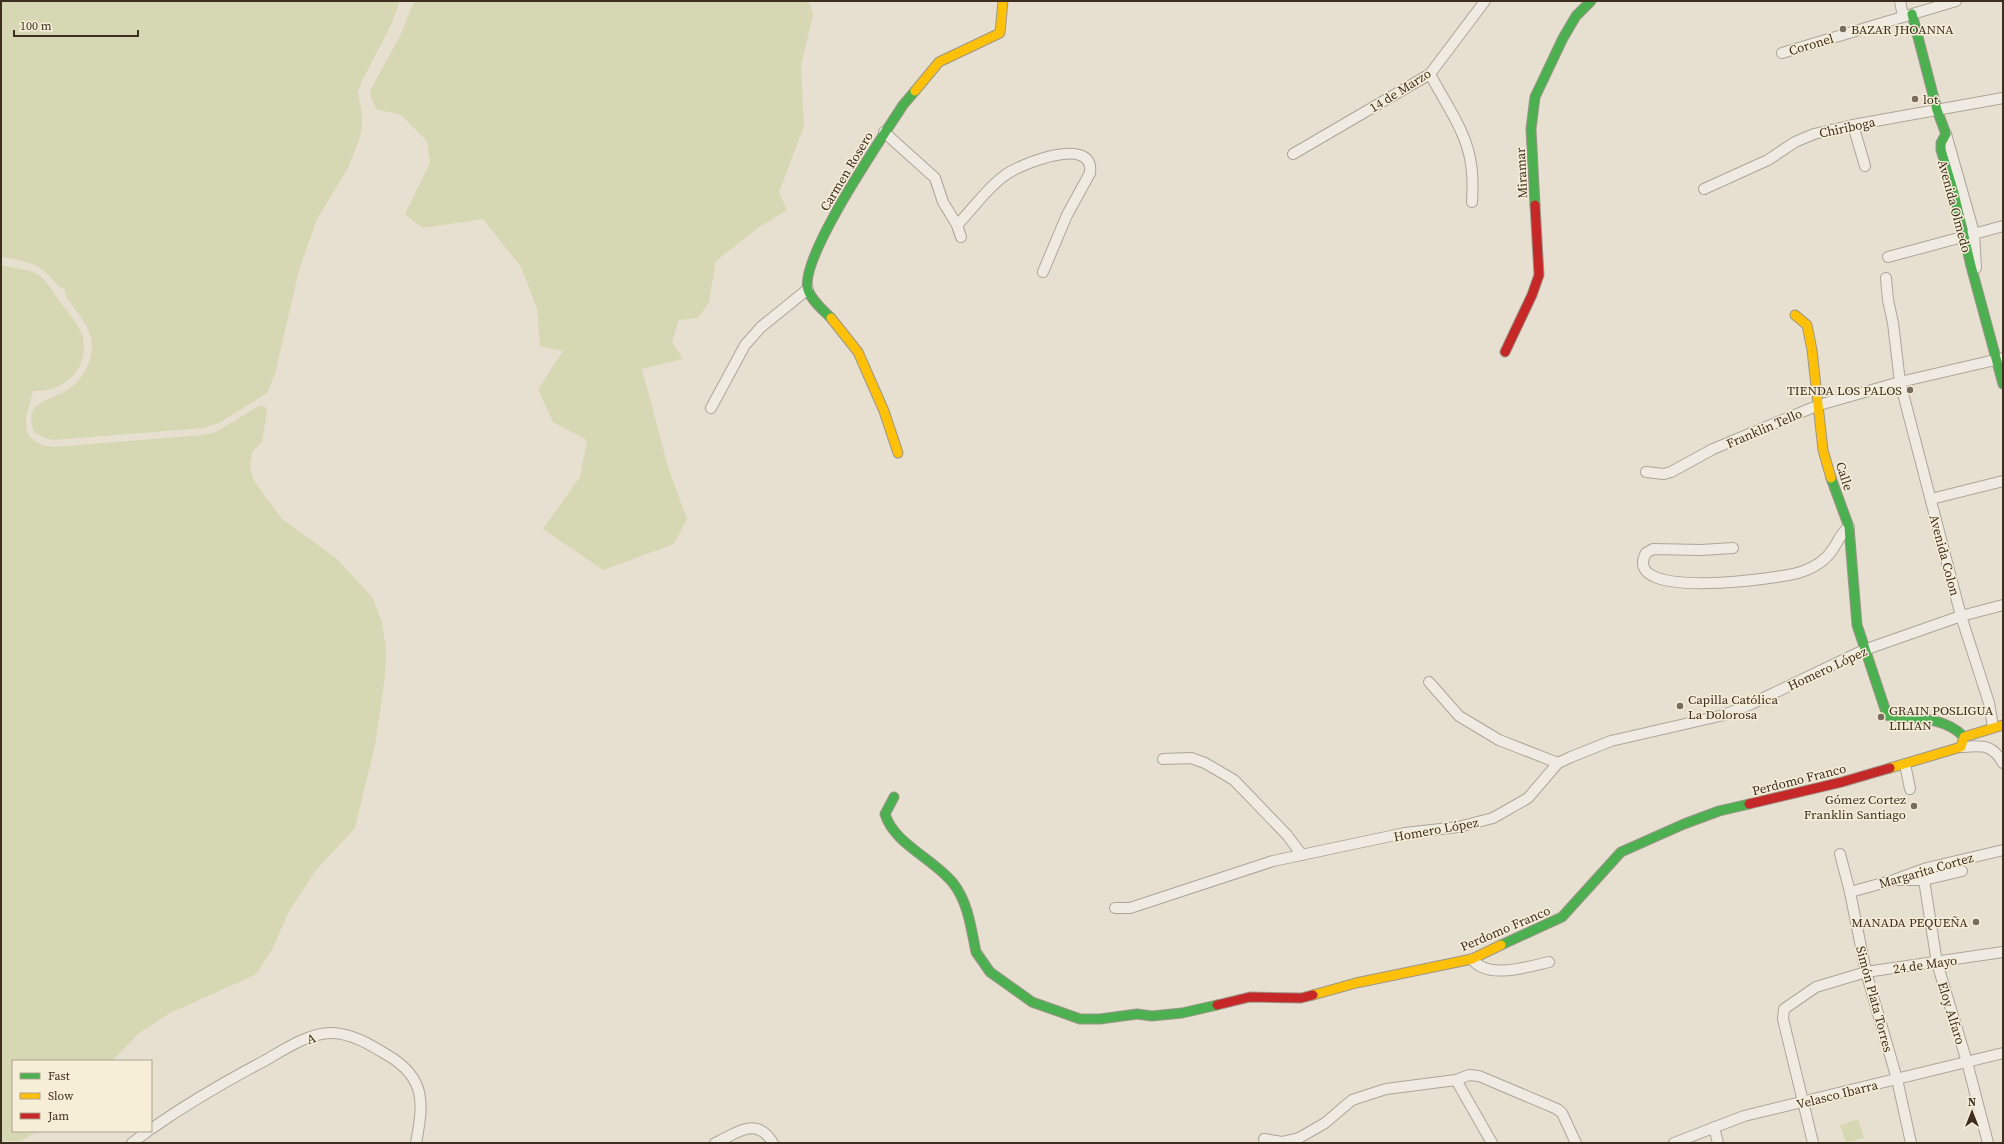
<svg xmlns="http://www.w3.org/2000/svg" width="2004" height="1144" viewBox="0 0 2004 1144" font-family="'Source Serif 4',serif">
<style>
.green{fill:#d6d7b3}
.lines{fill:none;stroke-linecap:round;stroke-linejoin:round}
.street-casing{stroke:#ada599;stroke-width:12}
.fast-casing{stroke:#9c958a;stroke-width:11}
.slow-casing{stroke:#9c958a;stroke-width:11}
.jam-casing{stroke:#9c958a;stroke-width:11}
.street{stroke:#efebe3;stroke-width:10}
.fast{stroke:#4caf50;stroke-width:9}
.slow{stroke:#ffc107;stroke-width:9}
.jam{stroke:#c62828;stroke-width:9}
.poi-dot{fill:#786c5e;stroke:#f7eed8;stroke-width:1.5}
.labels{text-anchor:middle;stroke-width:3;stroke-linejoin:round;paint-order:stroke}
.poi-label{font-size:13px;fill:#3d2e20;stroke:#f7eed8;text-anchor:start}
.street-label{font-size:13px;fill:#3d2e20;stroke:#f7eed8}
</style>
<rect width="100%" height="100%" fill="#e7e0d1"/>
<g class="green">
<path d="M1,1H400L392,23L362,81L358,92L362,115V129L359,140L348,168L317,219L299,270L275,374L267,393L219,423L203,428L53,440L45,438L34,432C21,401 53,400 69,389C85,378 95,357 91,338C88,324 74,309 66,296L65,290C56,286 52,277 44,271C32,261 16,260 1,257Z"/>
<path d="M414,1H809L813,15L801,65L804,126L779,192L787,210L759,227L716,261L709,302L698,318L679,320L672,342L683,359L642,369L668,467L687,519L674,544L603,570L543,529L580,477L587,440L553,422L538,389L563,351L540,346L537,309L521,267L483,219L422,228L405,214L430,163L427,141L401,115L376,109L370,95L371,89L400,36Z"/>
<path d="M1,265C13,268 29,269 39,275C47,281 53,292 58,299C66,311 80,324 83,338C90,369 63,393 33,391C26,418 15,441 53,447L203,435L216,432L259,406L266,407L267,411L262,442L252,452L250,467L254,481L282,519L337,559L372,597L382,622L386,648L385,677L375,745L355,828L316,870L289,911L272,950L259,970L254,975L246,979L170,1013L139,1033L112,1061H13V1131H37L21,1141H1Z"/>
<path d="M1858,1119L1864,1138L1846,1143L1840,1125Z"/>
</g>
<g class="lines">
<g class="street-casing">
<g id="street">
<path d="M1900,1L1903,17"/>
<path d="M1782,53L1956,1"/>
<path d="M1430,74C1444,101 1464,128 1470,158C1473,173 1473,187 1472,202"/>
<path d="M1853,125L1865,166"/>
<path d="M884,132L935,178L943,202L957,225L961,237"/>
<path d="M1946,134L1974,233L1976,268"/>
<path d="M1293,154L1430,74L1485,1"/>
<path d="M1704,189L1768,160L1795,142L1814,134L1853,125L2003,98"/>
<path d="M957,225C973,209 986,189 1004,176C1019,164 1095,134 1090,173L1067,215L1043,272"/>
<path d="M1888,257L2003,226"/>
<path d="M1886,278L1888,300L1893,323L1900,382L1961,616L1989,703L1993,727"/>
<path d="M711,408L745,345L761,327L808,289"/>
<path d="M1646,472L1664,474L1671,472L1713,449L1819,405L1900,382L2003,358"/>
<path d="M1931,499L2003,481"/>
<path d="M1733,548L1701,550L1653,549L1646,553C1619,602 1783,578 1801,572C1813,568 1826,560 1833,549C1838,542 1841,532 1849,527"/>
<path d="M1429,682L1459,716L1499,740L1558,763"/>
<path d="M1961,747C1981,746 1992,743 2003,763"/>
<path d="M1163,759L1191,758L1205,763L1234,780L1287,835L1302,855"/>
<path d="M1905,764L1910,789"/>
<path d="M1840,854L1850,892L1866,972L1897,1079L1911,1143"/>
<path d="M1898,880H1924L1962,871"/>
<path d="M1924,880L1937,963L1967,1062L1988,1143"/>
<path d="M1850,892L1894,880L1927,868L2003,850"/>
<path d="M1115,908H1130L1273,861L1405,833L1458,827L1493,818L1528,798L1558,763L1571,757L1611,741L1724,715L1751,704L1864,650L1961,616L2003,605"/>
<path d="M1472,959C1487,980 1527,967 1549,962"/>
<path d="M1456,1080L1492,1143"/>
<path d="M1714,1127L1718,1143"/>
<path d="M151,1129C188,1103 226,1081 266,1060C285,1049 310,1032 333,1033C354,1034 372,1046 389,1056C427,1079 423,1105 416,1143"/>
<path d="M1264,1139L1282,1142L1299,1138L1325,1123L1352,1100L1386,1089L1456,1080L1469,1075L1479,1076L1557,1109L1562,1113L1576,1143"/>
<path d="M132,1143L148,1131"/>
<path d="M715,1143C736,1134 756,1115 773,1143"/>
<path d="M1674,1143L1744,1116L2003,1053"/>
<path d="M1813,1143L1783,1019L1784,1009L1816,987L1866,972L2003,952"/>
</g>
</g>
<g class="fast-casing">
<g id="fast">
<path d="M1912,14L1937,110L1946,134L1941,143V150L1954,193L1971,266L2003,384"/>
<path d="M1535,205L1531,129L1535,97L1563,38L1576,16L1591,1"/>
<path d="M831,318C823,310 812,301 808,290C798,259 884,135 903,105L915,91"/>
<path d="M1831,478L1849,527L1857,625L1886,712L1889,716C1914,718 1946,717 1964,737"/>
<path d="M894,797L885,814C894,844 933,858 953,883C968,902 971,928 976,952L990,972L1032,1002L1080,1019H1100L1137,1014L1152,1016L1182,1013L1217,1005"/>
<path d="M1501,945L1562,917L1621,852L1684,824L1719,811L1749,804"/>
</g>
</g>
<g class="slow-casing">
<g id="slow">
<path d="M915,91L939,62L1000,33L1003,1"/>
<path d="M1795,315L1807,325L1812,350L1823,450L1831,478"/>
<path d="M831,318L858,352L884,411L898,453"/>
<path d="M1890,768L1961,747L1964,737L2003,725"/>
<path d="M1313,995L1356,983L1472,959L1501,945"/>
</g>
</g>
<g class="jam-casing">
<g id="jam">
<path d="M1505,352L1532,295L1539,275L1535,205"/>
<path d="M1749,804L1842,782L1890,768"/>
<path d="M1217,1005L1250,997L1301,998L1313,995"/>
</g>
</g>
<use href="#street" class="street"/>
<use href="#fast" class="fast"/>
<use href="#slow" class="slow"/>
<use href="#jam" class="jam"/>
</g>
<g class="poi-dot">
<circle cx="1843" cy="29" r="4"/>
<circle cx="1915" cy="99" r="4"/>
<circle cx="1910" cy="390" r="4"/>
<circle cx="1680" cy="706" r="4"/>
<circle cx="1881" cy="717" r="4"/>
<circle cx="1914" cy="806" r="4"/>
<circle cx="1976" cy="922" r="4"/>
</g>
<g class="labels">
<g class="poi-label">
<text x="1851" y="34">BAZAR JHOANNA</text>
<text x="1923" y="104">lot</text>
<text x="1902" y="395" text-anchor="end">TIENDA LOS PALOS</text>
<text x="1688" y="704">Capilla Católica<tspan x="1688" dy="15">La Dolorosa</tspan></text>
<text x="1889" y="715">GRAIN POSLIGUA<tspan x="1889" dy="15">LILIAN</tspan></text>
<text x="1906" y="804" text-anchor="end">Gómez Cortez<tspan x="1906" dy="15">Franklin Santiago</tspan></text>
<text x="1968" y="927" text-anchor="end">MANADA PEQUEÑA</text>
</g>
<g class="street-label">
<text transform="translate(1811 44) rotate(-17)" y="5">Coronel</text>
<text transform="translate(1400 90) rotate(-32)" y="5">14 de Marzo</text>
<text transform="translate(1847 127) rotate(-12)" y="5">Chiriboga</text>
<text transform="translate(846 171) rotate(-59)" y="5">Carmen Rosero</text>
<text transform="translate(1521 173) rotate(-93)" y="5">Miramar</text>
<text transform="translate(1955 206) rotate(75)" y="5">Avenida Olmedo</text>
<text transform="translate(1764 428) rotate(-23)" y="5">Franklin Tello</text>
<text transform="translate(1845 476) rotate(72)" y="5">Calle</text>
<text transform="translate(1945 555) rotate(75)" y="5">Avenida Colon</text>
<text transform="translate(1827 668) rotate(-25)" y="5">Homero López</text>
<text transform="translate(1799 779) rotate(-14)" y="5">Perdomo Franco</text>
<text transform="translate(1436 829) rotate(-10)" y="5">Homero López</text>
<text transform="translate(1926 870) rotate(-16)" y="5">Margarita Cortez</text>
<text transform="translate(1505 928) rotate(-23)" y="5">Perdomo Franco</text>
<text transform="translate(1925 964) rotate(-8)" y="5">24 de Mayo</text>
<text transform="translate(1875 999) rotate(75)" y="5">Simón Plata Torres</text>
<text transform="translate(1952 1013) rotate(73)" y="5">Eloy Alfaro</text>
<text transform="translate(311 1038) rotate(-19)" y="5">A</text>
<text transform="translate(1837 1094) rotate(-14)" y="5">Velasco Ibarra</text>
</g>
</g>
<rect width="2004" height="1144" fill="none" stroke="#3d2e20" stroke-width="4"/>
<rect x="12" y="1060" width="140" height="72" fill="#f7eed8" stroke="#ada18e"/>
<rect x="20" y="1073" width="20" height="6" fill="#4caf50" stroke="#ada18e"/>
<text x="48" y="1080" font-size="12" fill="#3d2e20">Fast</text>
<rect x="20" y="1093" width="20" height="6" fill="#ffc107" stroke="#ada18e"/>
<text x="48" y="1100" font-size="12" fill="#3d2e20">Slow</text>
<rect x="20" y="1113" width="20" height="6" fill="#c62828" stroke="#ada18e"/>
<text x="48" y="1120" font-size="12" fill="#3d2e20">Jam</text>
<g transform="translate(1972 1112)" stroke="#f7eed8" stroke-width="3" paint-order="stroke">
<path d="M0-3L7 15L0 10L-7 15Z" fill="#3d2e20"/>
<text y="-6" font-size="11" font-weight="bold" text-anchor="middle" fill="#3d2e20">N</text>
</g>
<path d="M14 30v6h124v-6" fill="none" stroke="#3d2e20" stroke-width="2"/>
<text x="20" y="30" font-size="12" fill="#3d2e20" stroke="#f7eed8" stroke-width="3" paint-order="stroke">100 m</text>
</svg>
